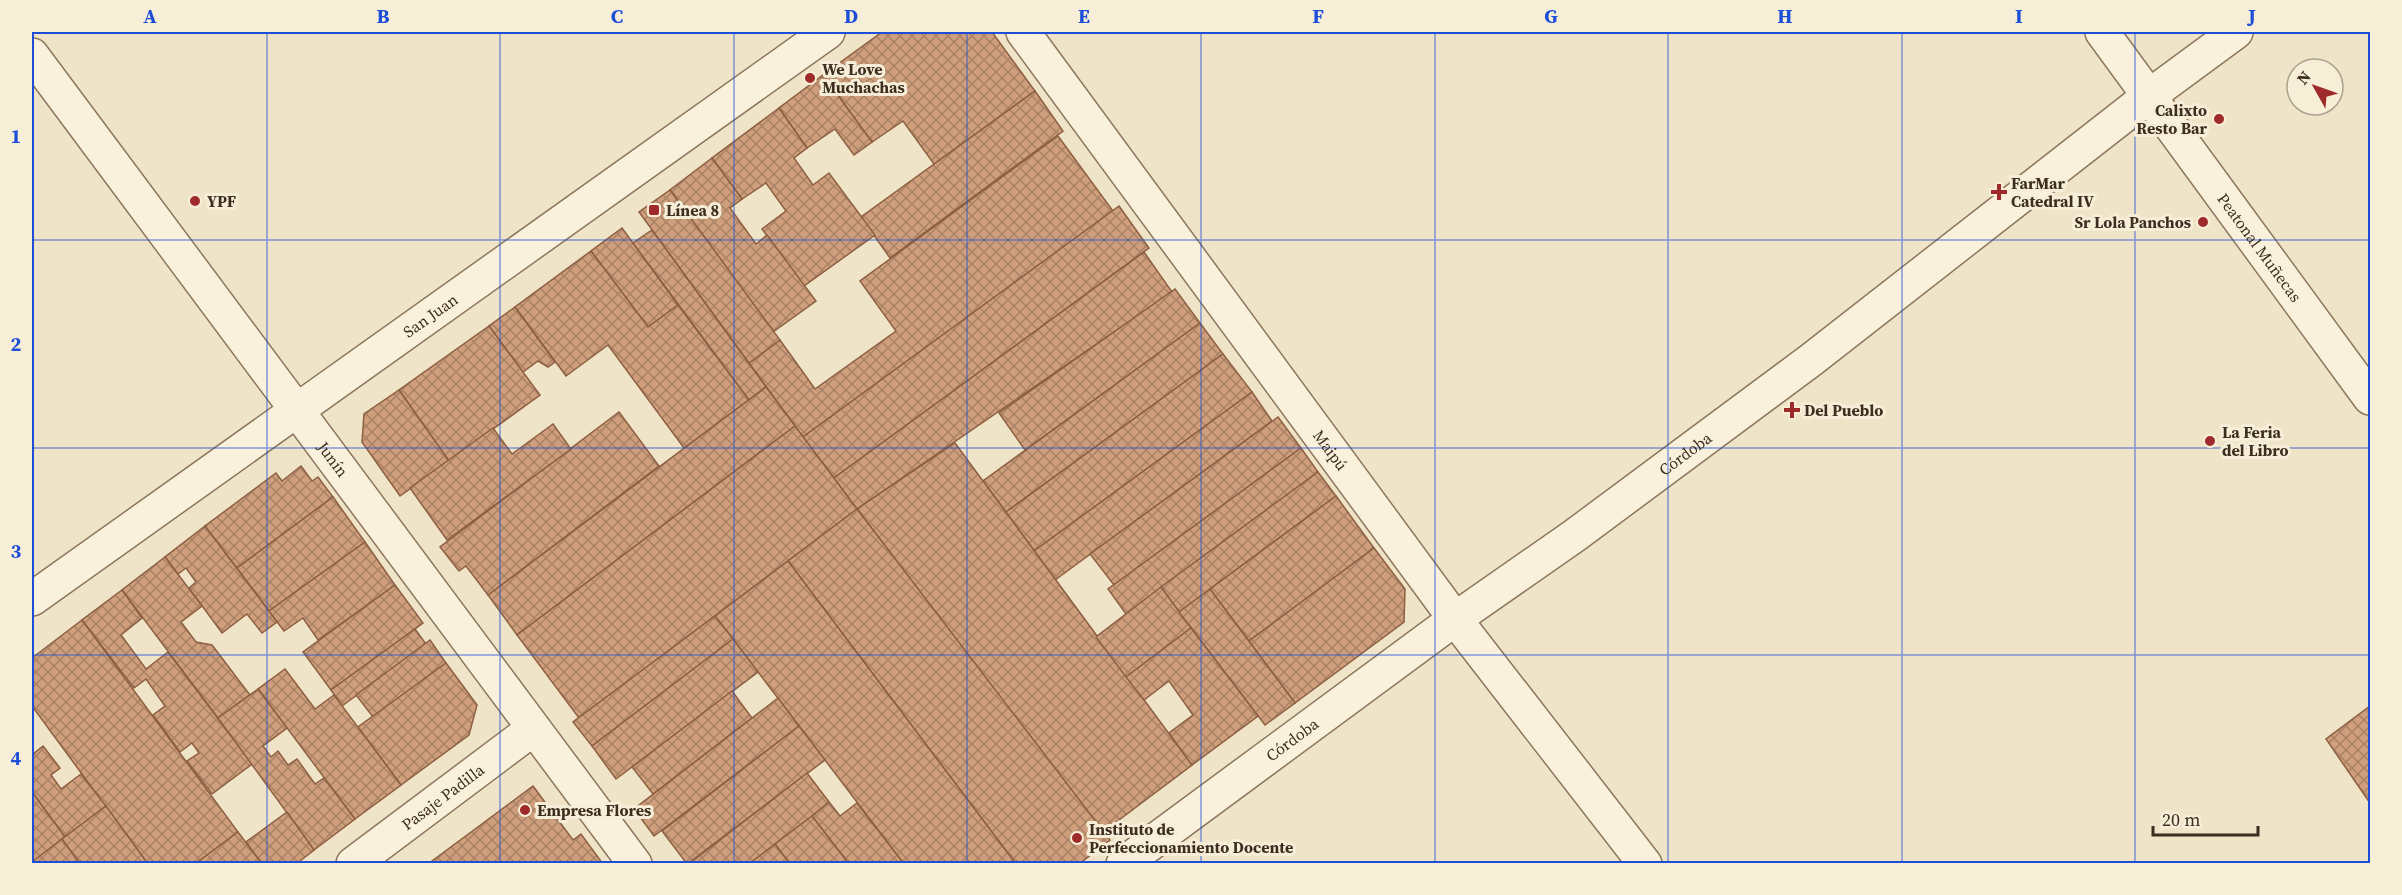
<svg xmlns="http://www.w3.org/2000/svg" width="2402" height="895" viewBox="0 0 2402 895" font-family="'Source Serif 4',serif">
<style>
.building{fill:url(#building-cross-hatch);stroke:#8d5f41;stroke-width:1.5}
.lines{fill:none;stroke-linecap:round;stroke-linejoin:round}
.street-casing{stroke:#8d765c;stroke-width:36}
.street{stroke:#faf1dc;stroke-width:33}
.grid{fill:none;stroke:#1d4ed8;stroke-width:1.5;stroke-opacity:0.55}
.poi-dot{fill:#9e2a2b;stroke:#f7eed8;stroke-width:2}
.labels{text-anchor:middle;stroke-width:6;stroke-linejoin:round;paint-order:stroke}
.poi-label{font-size:16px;font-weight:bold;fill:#3d2e20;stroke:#f7eed8;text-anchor:start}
.street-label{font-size:16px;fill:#3d2e20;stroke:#f7eed8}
.neatline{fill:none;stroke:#1d4ed8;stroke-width:2}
.grid-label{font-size:20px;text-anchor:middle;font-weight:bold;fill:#1d4ed8}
</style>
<defs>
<pattern id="building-cross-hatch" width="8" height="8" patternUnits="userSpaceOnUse" patternTransform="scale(1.5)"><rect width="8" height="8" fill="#cf9f7d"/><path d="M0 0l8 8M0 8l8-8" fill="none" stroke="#a98266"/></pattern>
</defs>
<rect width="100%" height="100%" fill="#f0e4c8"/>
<g class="building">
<path d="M882,32H992L1035,91L934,164L903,121L872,142L823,75Z"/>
<path d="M823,75L872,142L854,155L835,129L807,148L779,108Z"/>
<path d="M1035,91L1063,131L890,258L861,217Z"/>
<path d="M779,108L807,148L794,158L813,185L829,173L875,235L804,286L762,229L786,211L766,183L742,199L712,158Z"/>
<path d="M1058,136L1113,211L803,437L749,363L780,340L815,389L896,331L860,281Z"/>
<path d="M712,158L742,199L730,208L756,244L767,235L816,301L773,332L670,190Z"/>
<path d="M670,190L780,340L749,363L639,212Z"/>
<path d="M1119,206L1149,248L834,478L803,437Z"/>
<path d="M622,228L678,305L648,327L591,251Z"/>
<path d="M652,230L766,387L749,400L633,243Z"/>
<path d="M591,251L648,327L678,305L749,400L684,448L608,345L566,376L515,307Z"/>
<path d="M1144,252L1172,292L857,509L834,478Z"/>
<path d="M1175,289L1200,323L1025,450L999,413Z"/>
<path d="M515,307L555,362L548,367L538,361L523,372L489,326Z"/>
<path d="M1200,323L1223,354L1006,512L983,481Z"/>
<path d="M489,326L540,395L449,461L399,390Z"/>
<path d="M1223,354L1252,392L1034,551L1006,512Z"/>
<path d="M766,387L795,426L517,635L488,595Z"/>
<path d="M399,390L449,461L400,496L362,442L364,414Z"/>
<path d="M1252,392L1272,421L1055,580L1034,551Z"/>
<path d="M619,412L659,466L488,595L466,566L459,571L440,547Z"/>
<path d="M1278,417L1301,448L1114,585L1090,554Z"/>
<path d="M553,424L571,449L447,540L410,488L493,428L512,454Z"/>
<path d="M795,426L857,509L579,718L517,635Z"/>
<path d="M955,443L1192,765L1103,832L857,509Z"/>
<path d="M1301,448L1318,472L1126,614L1108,589Z"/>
<path d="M301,466L312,481L318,477L333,497L237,568L205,526L276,473L282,481Z"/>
<path d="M1318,472L1336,496L1179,612L1161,587Z"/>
<path d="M1336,496L1374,548L1249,641L1210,589Z"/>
<path d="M333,497L365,542L269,611L237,568Z"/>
<path d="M857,509L1110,840L1079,864H1016L788,561Z"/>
<path d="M205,526L277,622L262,633L247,614L222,633L189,588L196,582L186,568L178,574L165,557Z"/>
<path d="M365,542L395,585L318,640L303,618L284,631L269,611Z"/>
<path d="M1374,548L1405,589L1404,622L1295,703L1249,641Z"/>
<path d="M165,557L202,606L181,622L196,642L212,645L250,695L218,718L122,590Z"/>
<path d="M788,561L1016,864H904L733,639L715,616Z"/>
<path d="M395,585L423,623L331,690L303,652Z"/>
<path d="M1161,587L1191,628L1126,677L1096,637Z"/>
<path d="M1210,589L1295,703L1265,725L1179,612Z"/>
<path d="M122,590L142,618L121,635L146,669L168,652L252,764L212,794L187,761L199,753L192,743L180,752L153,715L165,706L146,679L134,688L82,620Z"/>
<path d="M715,616L733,639L592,746L573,722Z"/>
<path d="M82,620L238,832L195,864H148L32,706V658Z"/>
<path d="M1191,628L1258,716L1192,765L1169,733L1193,715L1169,681L1144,700L1126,677Z"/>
<path d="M415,629L426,644L342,706L331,690Z"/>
<path d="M733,639L758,672L616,779L592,746Z"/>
<path d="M430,640L446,663L373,717L356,695Z"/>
<path d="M446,663L477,705L469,735L401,785L358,727Z"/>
<path d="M285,669L315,709L334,695L401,785L355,819L258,689Z"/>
<path d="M258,689L287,728L263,746L271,757L278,751L288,765L297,759L315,784L324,778L355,819L314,850L218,718Z"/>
<path d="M732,691L752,718L653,794L632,767Z"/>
<path d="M778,698L799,726L654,836L634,809Z"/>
<path d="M2370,706V803L2326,739Z"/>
<path d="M799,726L825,760L687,864L662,831Z"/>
<path d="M43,746L60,768L51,775L61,789L81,774L106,806L65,837L32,792V752L33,754Z"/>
<path d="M807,773L829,802L812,816L749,864H689Z"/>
<path d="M533,786L573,840L581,834L603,864H428Z"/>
<path d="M32,792L65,837L32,862Z"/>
<path d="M829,802L840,816L857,803L904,864H849L812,816Z"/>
<path d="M106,806L148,864H80L62,839Z"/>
<path d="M287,812L314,850L296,864H262L246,842Z"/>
<path d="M812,816L849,864H790L775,844Z"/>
<path d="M238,832L262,864H195Z"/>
<path d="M62,839L80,864H32V862Z"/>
<path d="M775,844L790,864H749Z"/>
</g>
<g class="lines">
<g class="street-casing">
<g id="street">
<path id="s1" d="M1023,32L1455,619L1645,864"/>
<path id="s2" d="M2102,32L2370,398"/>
<path id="s3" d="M32,55L635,864"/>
<path id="s4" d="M32,599L828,32"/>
<path id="s5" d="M353,864L533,729"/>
<path id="s6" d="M1123,864L1455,619L1574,536L1811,360L2149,96L2236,32"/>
</g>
</g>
<use href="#street" class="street"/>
</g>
<path class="grid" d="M267,32V864M500,32V864M734,32V864M967,32V864M1201,32V864M1435,32V864M1668,32V864M1902,32V864M2135,32V864M32,240H2370M32,448H2370M32,655H2370"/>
<g class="poi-dot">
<circle cx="810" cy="78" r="6"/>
<circle cx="2219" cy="119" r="6"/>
<path d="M1996 183h6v6h6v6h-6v6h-6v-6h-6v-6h6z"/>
<circle cx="195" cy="201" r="6"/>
<rect x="648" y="204" width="12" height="12" rx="3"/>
<circle cx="2203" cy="222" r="6"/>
<path d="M1789 401h6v6h6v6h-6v6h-6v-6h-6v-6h6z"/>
<circle cx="2210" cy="441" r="6"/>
<circle cx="525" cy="810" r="6"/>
<circle cx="1077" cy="838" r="6"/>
</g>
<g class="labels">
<g class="poi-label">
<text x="822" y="75">We Love<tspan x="822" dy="18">Muchachas</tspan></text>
<text x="2207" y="116" text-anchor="end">Calixto<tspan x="2207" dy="18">Resto Bar</tspan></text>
<text x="2011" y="189">FarMar<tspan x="2011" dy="18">Catedral IV</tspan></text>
<text x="207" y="207">YPF</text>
<text x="666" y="216">Línea 8</text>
<text x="2191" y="228" text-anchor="end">Sr Lola Panchos</text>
<text x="1804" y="416">Del Pueblo</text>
<text x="2222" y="438">La Feria<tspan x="2222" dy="18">del Libro</tspan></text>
<text x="537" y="816">Empresa Flores</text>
<text x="1089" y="835">Instituto de<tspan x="1089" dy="18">Perfeccionamiento Docente</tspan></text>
</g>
<g class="street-label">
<text dy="6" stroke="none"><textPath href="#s2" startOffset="267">Peatonal Muñecas</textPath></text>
<text dy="6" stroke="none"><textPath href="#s4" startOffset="489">San Juan</textPath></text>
<text dy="6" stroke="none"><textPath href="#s1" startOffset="519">Maipú</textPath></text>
<text dy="6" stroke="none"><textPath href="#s6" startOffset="696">Córdoba</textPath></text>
<text dy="6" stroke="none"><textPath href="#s3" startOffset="504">Junín</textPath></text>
<text dy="6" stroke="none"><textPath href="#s6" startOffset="210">Córdoba</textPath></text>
<text dy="6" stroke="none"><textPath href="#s5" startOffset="112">Pasaje Padilla</textPath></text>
</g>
</g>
<rect width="2402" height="895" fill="none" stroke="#f7eed8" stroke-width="66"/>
<g transform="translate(2315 87) rotate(310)"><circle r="28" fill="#f7eed8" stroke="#ada18e" stroke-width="1.5"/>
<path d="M0-4.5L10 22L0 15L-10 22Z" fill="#9e2a2b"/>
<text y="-9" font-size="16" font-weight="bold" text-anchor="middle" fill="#3d2e20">N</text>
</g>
<path d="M2153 826v9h105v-9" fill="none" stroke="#3d2e20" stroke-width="3"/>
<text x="2162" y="826" font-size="18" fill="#3d2e20" stroke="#f7eed8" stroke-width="4.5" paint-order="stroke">20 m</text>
<rect x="33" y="33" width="2336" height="829" class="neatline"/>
<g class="grid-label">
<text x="150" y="23">A</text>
<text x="383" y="23">B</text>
<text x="617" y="23">C</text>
<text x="851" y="23">D</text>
<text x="1084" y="23">E</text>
<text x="1318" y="23">F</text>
<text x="1551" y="23">G</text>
<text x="1785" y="23">H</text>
<text x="2019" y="23">I</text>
<text x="2252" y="23">J</text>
<text x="16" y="143">1</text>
<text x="16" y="351">2</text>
<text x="16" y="558">3</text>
<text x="16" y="765">4</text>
</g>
</svg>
